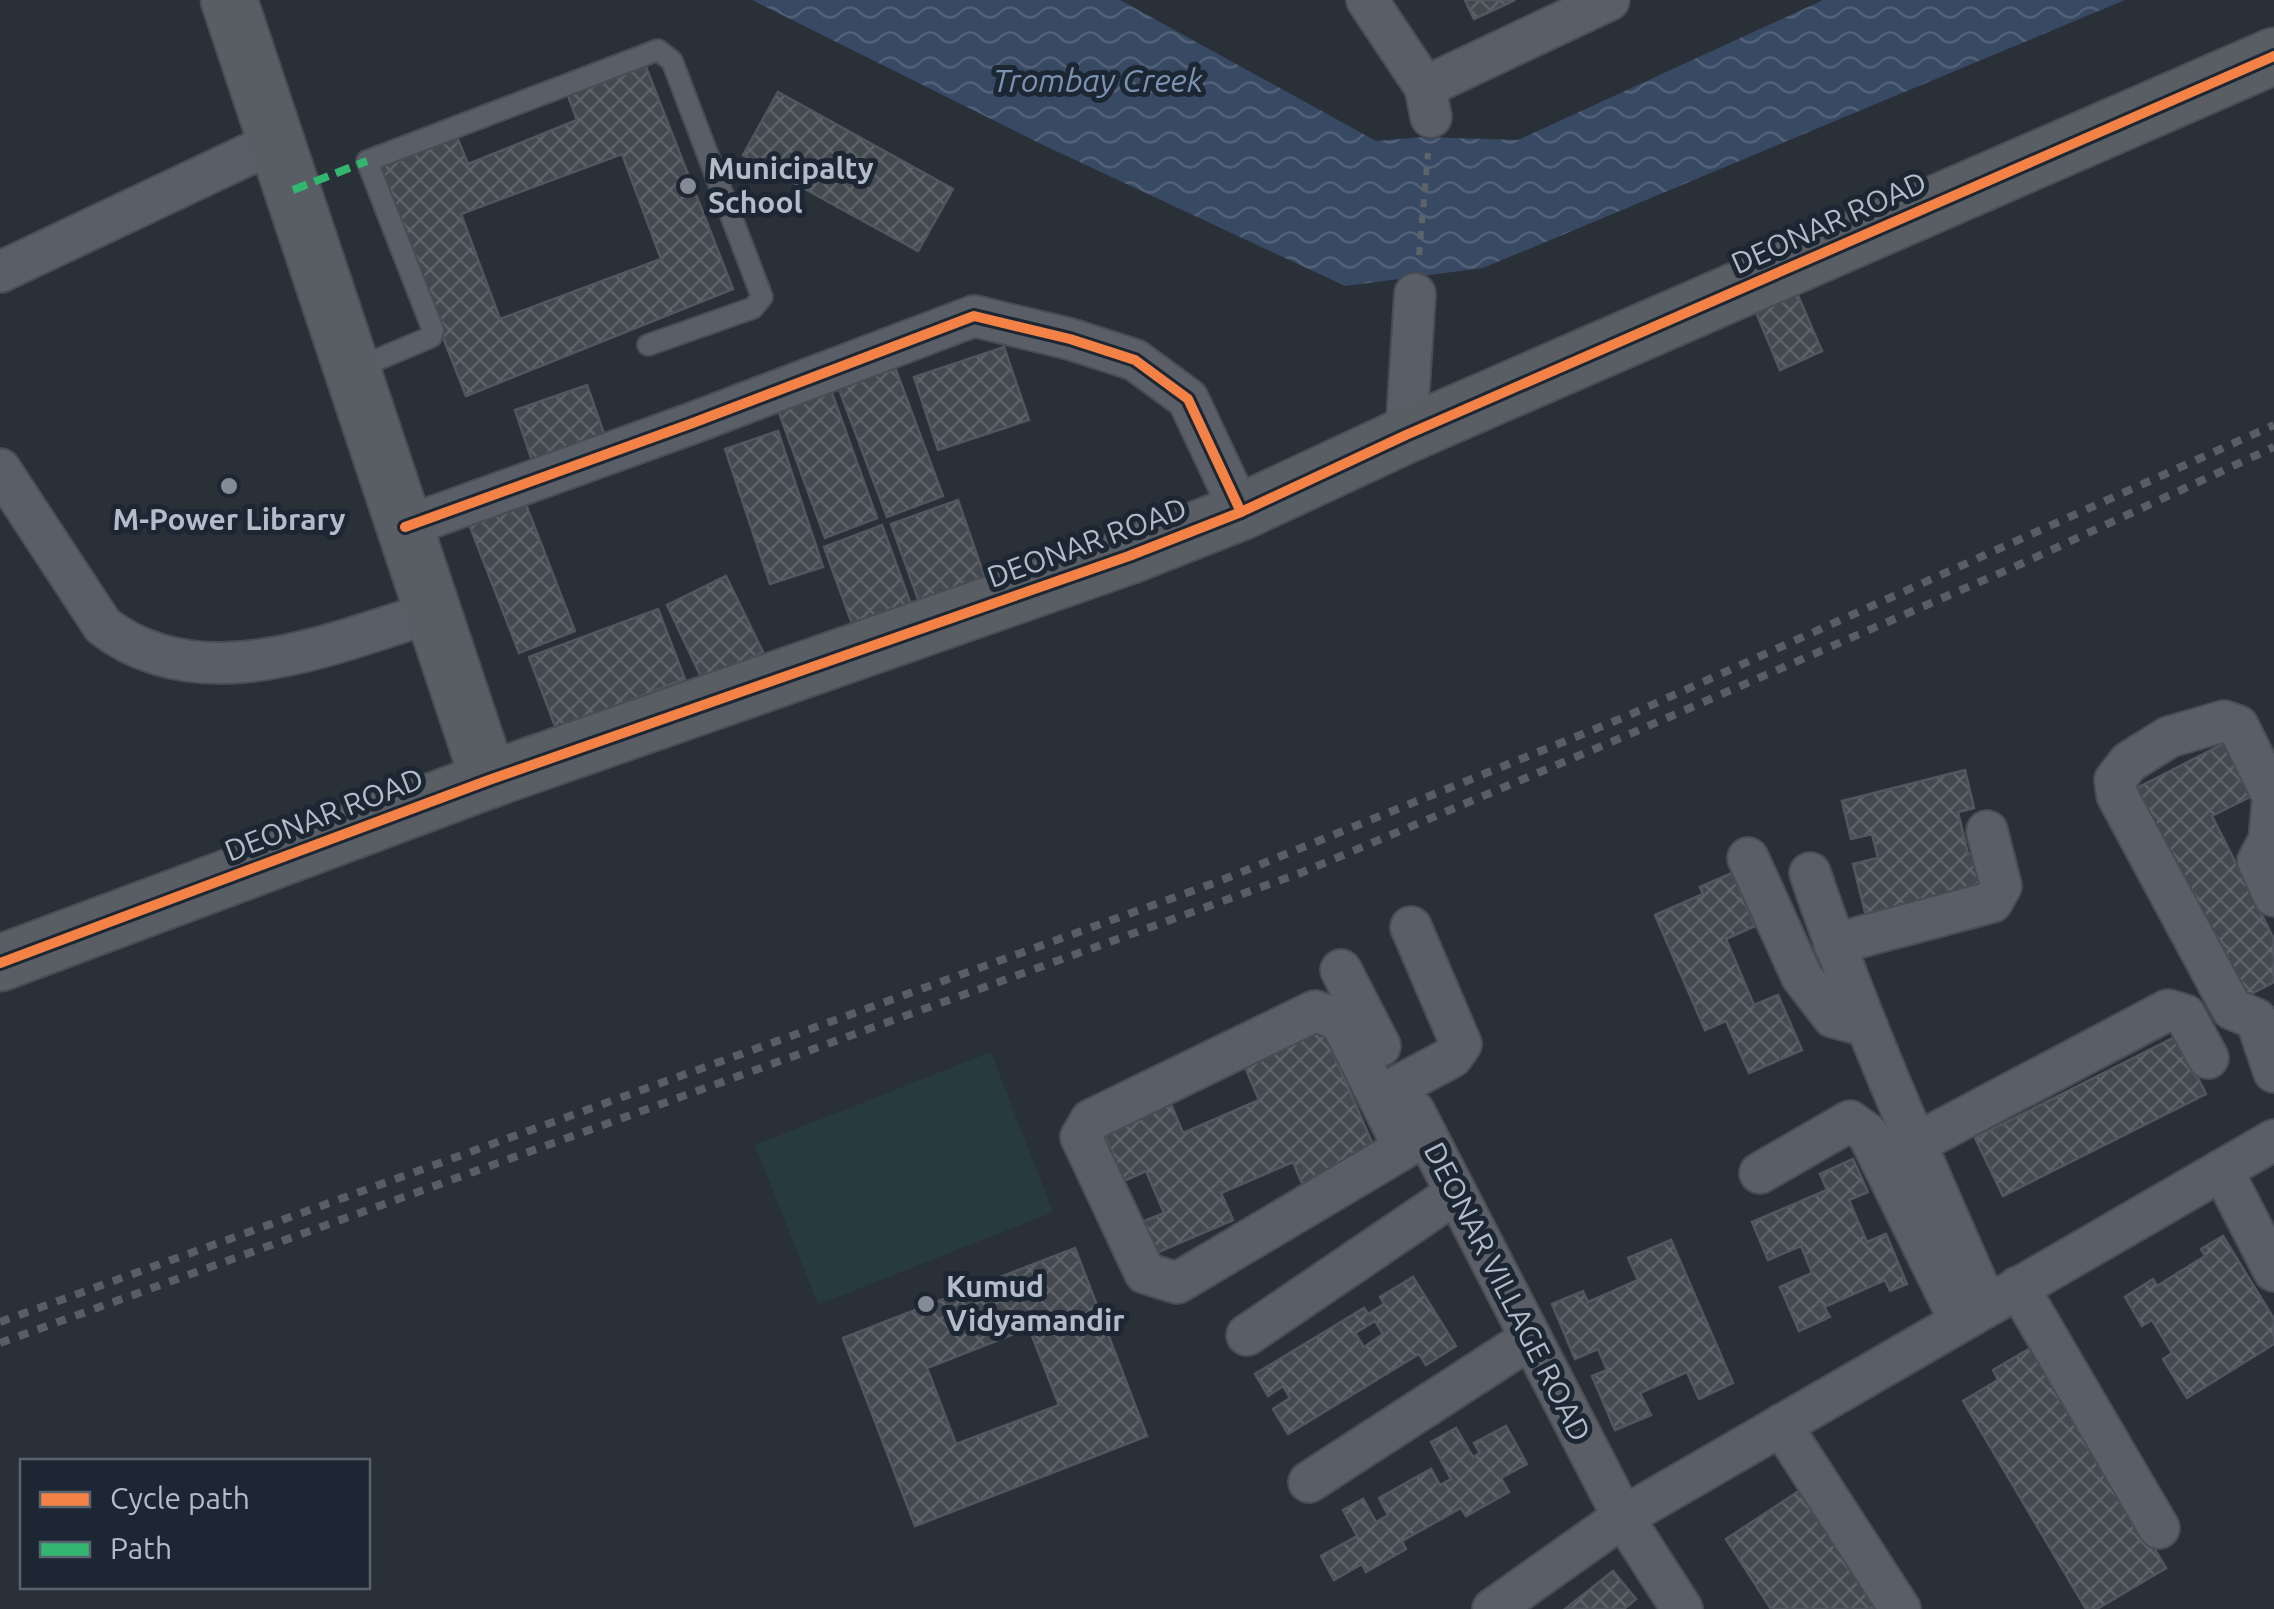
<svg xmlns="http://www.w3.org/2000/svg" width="2274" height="1609" viewBox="0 0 2274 1609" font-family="Ubuntu,sans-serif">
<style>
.green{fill:#273a3e}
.water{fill:url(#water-waves)}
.building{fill:url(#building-cross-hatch);stroke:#52575f;stroke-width:2.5;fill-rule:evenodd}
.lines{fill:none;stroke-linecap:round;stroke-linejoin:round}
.lane-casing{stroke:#484c53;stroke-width:24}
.street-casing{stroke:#484c53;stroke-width:44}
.secondary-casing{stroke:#484c53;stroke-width:59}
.path{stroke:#5d636a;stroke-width:6;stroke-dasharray:8 8;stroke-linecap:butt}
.lane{stroke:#5a5e66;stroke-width:20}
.street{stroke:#5a5e66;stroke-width:40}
.secondary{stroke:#595d64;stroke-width:55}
.rail{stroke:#595d64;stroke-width:8;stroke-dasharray:10 10;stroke-linecap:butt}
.quiet{stroke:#33b770;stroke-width:8;stroke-dasharray:15 8;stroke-linecap:butt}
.cycleway-casing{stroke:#1d2633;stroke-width:16}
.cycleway{stroke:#f48246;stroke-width:10}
.poi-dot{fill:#848b96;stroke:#1d2633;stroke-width:4}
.labels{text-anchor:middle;stroke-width:10;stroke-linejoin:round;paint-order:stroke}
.poi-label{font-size:30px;font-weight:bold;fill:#b4bcc9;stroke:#1d2633;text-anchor:start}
.street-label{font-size:30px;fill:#b4bcc9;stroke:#1d2633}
.water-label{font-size:32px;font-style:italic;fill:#7c92b1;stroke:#1d2633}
</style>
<defs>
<pattern id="water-waves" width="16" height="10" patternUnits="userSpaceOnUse" patternTransform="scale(2.5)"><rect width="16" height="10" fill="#384963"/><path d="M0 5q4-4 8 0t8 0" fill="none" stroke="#526178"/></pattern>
<pattern id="building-cross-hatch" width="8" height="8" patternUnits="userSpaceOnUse" patternTransform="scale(2.5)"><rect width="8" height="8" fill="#444950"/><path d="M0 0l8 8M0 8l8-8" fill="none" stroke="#5d6168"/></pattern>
</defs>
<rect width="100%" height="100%" fill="#2a3038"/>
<path class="green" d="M991,1052L1053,1212L818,1305L755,1145Z"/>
<path class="water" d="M752,0H1120L1376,141L1423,137L1518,140L1823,0H2125L1483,268L1345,286L1043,145Z"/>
<g class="building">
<path d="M1465,0H1515L1474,19Z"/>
<path d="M644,62L733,289L466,396L377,169L457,137L468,164L577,120L567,93ZM622,154L661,259L500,319L461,214Z"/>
<path d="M778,92L953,189L918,251L743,155Z"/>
<path d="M1794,286L1822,351L1780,370L1753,305Z"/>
<path d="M1004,347L1029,420L938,450L914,377Z"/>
<path d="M893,362L943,496L887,517L837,384Z"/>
<path d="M828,382L877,518L825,538L775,402Z"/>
<path d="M587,385L609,448L536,473L515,410Z"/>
<path d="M778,431L823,567L770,584L725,449Z"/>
<path d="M523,497L575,631L519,653L467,519Z"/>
<path d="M958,500L985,578L919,602L891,524Z"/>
<path d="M882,525L917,621L859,643L824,547Z"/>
<path d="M726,576L763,652L703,681L667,605Z"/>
<path d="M658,609L685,679L556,729L529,657Z"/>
<path d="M2225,743L2252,796L2212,816L2274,939V982L2241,999L2135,789Z"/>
<path d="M1965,770L1974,808L1958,812L1968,854L1982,850L1990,885L1866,916L1853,864L1878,858L1872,834L1851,839L1842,801Z"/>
<path d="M1732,873L1755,926L1726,939L1754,1005L1778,995L1802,1050L1749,1073L1726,1021L1705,1030L1655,915L1703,894L1700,887Z"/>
<path d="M1320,1023L1378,1156L1304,1188L1293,1162L1221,1193L1233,1220L1156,1253L1142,1222L1164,1213L1146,1171L1124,1181L1103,1132L1170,1102L1183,1133L1259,1100L1241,1058Z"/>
<path d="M2177,1036L2206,1094L2003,1196L1975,1138Z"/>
<path d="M1853,1159L1868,1192L1849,1200L1867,1242L1886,1234L1907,1284L1890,1291L1885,1280L1824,1307L1830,1317L1799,1331L1780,1287L1812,1273L1801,1246L1768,1260L1752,1222L1827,1190L1820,1174Z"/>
<path d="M2223,1236L2274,1319V1344L2187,1398L2163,1359L2172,1353L2152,1320L2142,1326L2125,1297L2153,1279L2157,1286L2205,1256L2201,1249Z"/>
<path d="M1671,1240L1733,1383L1699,1399L1687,1372L1640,1393L1651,1415L1615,1430L1592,1376L1607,1370L1598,1349L1575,1359L1552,1304L1583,1291L1588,1302L1638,1280L1628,1258Z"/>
<path d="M1075,1248L1147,1436L915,1526L843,1338ZM1029,1328L1059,1405L956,1444L927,1368Z"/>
<path d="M1413,1277L1456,1346L1426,1365L1419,1354L1288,1434L1273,1409L1290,1398L1283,1386L1268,1396L1255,1374L1364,1308L1368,1314L1384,1304L1380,1297ZM1375,1321L1383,1334L1364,1347L1355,1333Z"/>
<path d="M2034,1346L2166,1568L2097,1609H2086L1963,1401L1998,1380L1993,1370Z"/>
<path d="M1506,1426L1527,1464L1501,1478L1509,1492L1466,1516L1461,1508L1402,1541L1406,1549L1366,1572L1362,1564L1334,1580L1321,1556L1357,1536L1343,1510L1363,1499L1376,1522L1388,1515L1379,1498L1431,1469L1440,1485L1451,1479L1431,1442L1456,1428L1473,1457L1480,1453L1474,1443Z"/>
<path d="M1799,1491L1876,1609H1771L1726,1539Z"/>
<path d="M1613,1571L1636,1599L1624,1609H1565Z"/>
</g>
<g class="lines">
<g class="lane-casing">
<path id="lane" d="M355,369L431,337L433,330L367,161L658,50L672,61L762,297L753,308L648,345"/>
</g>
<g class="street-casing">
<g id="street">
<path d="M1367,0L1425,87L1431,117"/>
<path d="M1425,87L1609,0"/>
<path d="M0,272L277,141"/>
<path d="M1406,435L1415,294"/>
<path d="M0,469L103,626C201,701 329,644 433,612"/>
<path d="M405,527L690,424L974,316L1070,339L1135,360L1188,399L1241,512"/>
<path d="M1748,858L1802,977L1833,1017L1867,1026"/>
<path d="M1810,873C1860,1021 1924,1163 1987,1306"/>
<path d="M2274,896L2258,861L2269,840L2273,797L2238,726L2224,721L2169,737L2129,762L2115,780L2117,795L2232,1009L2256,1019L2274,1072"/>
<path d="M1834,944L1992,902L2001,886L1987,831"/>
<path d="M1341,970L1380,1046"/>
<path d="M1400,1085L1452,1057L1461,1044L1411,927"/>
<path d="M1414,1111L1623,1517L1682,1609"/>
<path d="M1915,1144L2168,1010L2185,1015L2208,1058"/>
<path d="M1404,1148L1340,1020L1315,1011L1091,1120L1081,1137L1145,1273L1177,1283L1404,1148L1426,1134"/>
<path d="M2222,1170L2274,1271"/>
<path d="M1760,1173L1850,1121L1868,1134L1960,1321"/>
<path d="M2018,1287L2159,1528"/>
<path d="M1247,1335L1456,1193"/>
<path d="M1781,1425L1900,1609"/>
<path d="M1309,1482L1531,1338"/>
<path d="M1493,1609L1623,1517L2274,1140"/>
</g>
</g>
<g class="secondary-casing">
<g id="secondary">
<path d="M229,0L489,780"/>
<path d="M0,963L489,780L1129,556L1241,512L1406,435L2274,56"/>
</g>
</g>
<path class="path" d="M1419,255L1428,153"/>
<use href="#lane" class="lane"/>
<use href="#street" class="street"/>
<use href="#secondary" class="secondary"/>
<g class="rail">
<path d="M0,1322L1217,882L1625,717L2274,425"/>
<path d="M0,1343L1303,872L1630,734L2023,563L2274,447"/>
</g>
<path class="quiet" d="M293,190L367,161"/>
<g class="cycleway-casing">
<g id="cycleway">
<path d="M405,527L690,424L974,316L1070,339L1135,360L1188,399L1241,512"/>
<path d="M0,963L489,780L1129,556L1241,512L1406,435L2274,56"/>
</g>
</g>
<use href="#cycleway" class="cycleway"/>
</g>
<g class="poi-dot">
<circle cx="688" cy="186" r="10"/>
<circle cx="229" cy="486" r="10"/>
<circle cx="926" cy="1304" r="10"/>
</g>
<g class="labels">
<g class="poi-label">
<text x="708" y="179">Municipalty<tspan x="708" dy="34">School</tspan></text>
<text x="229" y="530" text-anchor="middle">M-Power Library</text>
<text x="946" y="1297">Kumud<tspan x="946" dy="34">Vidyamandir</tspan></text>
</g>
<g class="street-label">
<text transform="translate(1829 223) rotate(-24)" y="10">DEONAR ROAD</text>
<text transform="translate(1087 543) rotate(-20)" y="10">DEONAR ROAD</text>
<text transform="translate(324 815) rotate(-21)" y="10">DEONAR ROAD</text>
<text transform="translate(1507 1292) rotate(63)" y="10">DEONAR VILLAGE ROAD</text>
</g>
<g class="water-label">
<text x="1098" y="92">Trombay Creek</text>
</g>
</g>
<rect x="20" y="1459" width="350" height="130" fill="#1d2633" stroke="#59626f" stroke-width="2.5"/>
<rect x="40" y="1492" width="50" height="15" fill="#f48246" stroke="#59626f" stroke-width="2.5"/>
<text x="110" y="1509" font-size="30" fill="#b4bcc9">Cycle path</text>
<rect x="40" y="1542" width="50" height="15" fill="#33b770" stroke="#59626f" stroke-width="2.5"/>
<text x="110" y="1559" font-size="30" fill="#b4bcc9">Path</text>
</svg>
